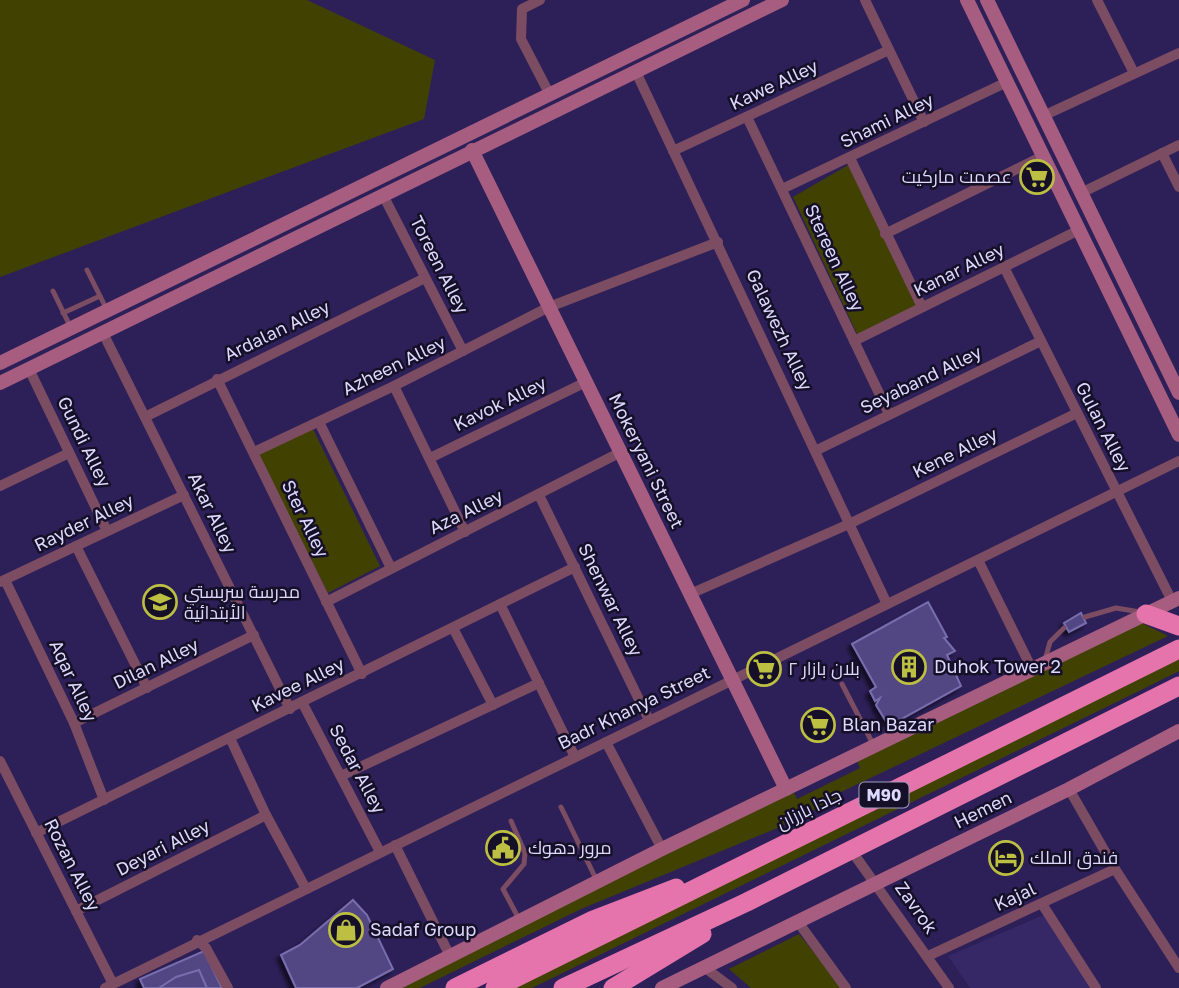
<svg xmlns="http://www.w3.org/2000/svg" width="1179" height="988" viewBox="0 0 1179 988" font-family="'Golos Text',Cairo,sans-serif">
<style>
.built{fill:#362866}
.green{fill:#414102}
.building{fill:#524783;stroke:#786ead;stroke-width:2;filter:url(#shadow)}
.lines{fill:none;stroke-linecap:round;stroke-linejoin:round}
.lane{stroke:#7b4c62;stroke-width:5}
.street{stroke:#7b4c62;stroke-width:10}
.secondary{stroke:#a65d80;stroke-width:14}
.highway{stroke:#e573ac;stroke-width:19}
.labels{text-anchor:middle;stroke-width:5;stroke-linejoin:round;paint-order:stroke}
.shield{fill:#151028;stroke:#a19dbd;stroke-width:2}
.shield-label{font-size:16px;font-weight:bold;fill:#ddd9fd}
.street-label{font-size:18px;fill:#ddd9fd;stroke:#151028}
.poi-label{font-size:18px;fill:#ddd9fd;stroke:#151028;text-anchor:start}
</style>
<defs>
<filter id="shadow"><feDropShadow dx="-4" dy="4" stdDeviation="2" flood-color="#0009"/></filter>
</defs>
<rect width="100%" height="100%" fill="#2d2058"/>
<path class="built" d="M1046,914L1092,988H970L948,956Z"/>
<g class="green">
<path d="M0,0H307L435,60L424,119L0,277Z"/>
<path d="M850,164L919,306L858,336L793,197Z"/>
<path d="M313,429L380,566L328,593L258,455Z"/>
<path d="M1142,623L1168,636L837,794L838,798L780,827L581,909L420,988H395L793,791L797,799L860,768L856,759Z"/>
<path d="M1179,659V671L1143,689L532,988H510Z"/>
<path d="M799,934L843,988H751L729,969Z"/>
</g>
<g class="building">
<path d="M928,602L947,637L944,638L955,651L947,655L961,686L896,722L893,720L887,723L876,705L880,698L875,701L870,691L876,687L852,644Z"/>
<path d="M1081,613L1086,623L1069,632L1064,623Z"/>
<path d="M353,900L367,915L393,969L357,988H296L281,955L300,945Z"/>
<path d="M204,951L222,988H144L140,979Z"/>
<path d="M199,970L207,988H159L176,977Z"/>
</g>
<g class="lines">
<g class="lane">
<path d="M87,270L106,308"/>
<path d="M53,291L70,326"/>
<path d="M63,313L100,296"/>
<path d="M1085,617L1116,608L1140,612"/>
<path d="M1045,660L1050,642L1064,628"/>
<path d="M842,684L873,744"/>
<path d="M561,807L596,879"/>
<path d="M511,821L525,853L524,864L503,889L520,921"/>
</g>
<g class="street">
<path d="M540,0L522,9L521,39L550,95"/>
<path d="M865,0L924,122"/>
<path d="M1097,0L1134,73"/>
<path d="M636,72L887,604"/>
<path d="M1043,116L1179,53"/>
<path d="M747,117L889,414"/>
<path d="M673,151L889,50"/>
<path d="M1162,153L1179,187"/>
<path d="M850,158L922,307"/>
<path d="M782,189L1007,82"/>
<path d="M1081,193L1179,145"/>
<path d="M383,195L463,351"/>
<path d="M885,234L1043,156"/>
<path d="M1004,267L1172,601"/>
<path d="M103,333L290,709"/>
<path d="M854,341L1079,230"/>
<path d="M29,369L107,531"/>
<path d="M217,379L362,674"/>
<path d="M394,386L465,532"/>
<path d="M145,417L425,278"/>
<path d="M319,422L391,568"/>
<path d="M817,450L1041,341"/>
<path d="M254,452L394,386L549,307L718,242"/>
<path d="M430,458L586,382"/>
<path d="M0,486L69,453"/>
<path d="M539,495L649,720"/>
<path d="M76,546L147,688"/>
<path d="M978,560L1032,669"/>
<path d="M5,580L74,723L104,800"/>
<path d="M0,582L184,495"/>
<path d="M690,594L849,524L1077,413"/>
<path d="M326,602L621,452"/>
<path d="M500,604L575,757"/>
<path d="M453,628L493,705"/>
<path d="M302,702L380,852"/>
<path d="M74,723L254,635"/>
<path d="M230,738L266,815L306,889"/>
<path d="M606,742L662,849"/>
<path d="M0,761L113,984"/>
<path d="M341,776L539,683"/>
<path d="M1069,789L1115,869L1179,968"/>
<path d="M36,833L575,567"/>
<path d="M395,845L450,956"/>
<path d="M851,850L949,988"/>
<path d="M1042,904L1096,988"/>
<path d="M76,911L266,815"/>
<path d="M798,922L846,988"/>
<path d="M197,940L206,948L228,988"/>
<path d="M928,956L1115,869"/>
<path d="M704,967L732,988"/>
<path d="M105,988L1179,461"/>
</g>
<g class="secondary">
<path d="M967,0L1179,435"/>
<path d="M987,0L1179,393"/>
<path d="M472,150L786,789"/>
<path d="M0,363L743,0"/>
<path d="M0,383L782,0"/>
<path d="M387,988L662,849L1179,598"/>
<path d="M662,988L1069,789L1179,731"/>
</g>
<g class="highway">
<path d="M1146,614L1179,626"/>
<path d="M455,988L593,920L676,888"/>
<path d="M495,988L1179,649"/>
<path d="M563,988L747,902L1179,686"/>
<path d="M613,988L702,934"/>
</g>
</g>
<defs>
<g id="supermarket-ring" transform="scale(1.75)"><circle r="9.5" fill="#151028" stroke="#bdbf43" stroke-width="1.5"/><path d="M-6-5.5h2.5l.6 2H6L4.5 2H-2.5L-4.4-4H-6ZM-1.5 3.2a1.3 1.3 0 1 0 .1 0ZM3 3.2a1.3 1.3 0 1 0 .1 0Z" fill="#bdbf43"/></g>
<g id="school-ring" transform="scale(1.75)"><circle r="9.5" fill="#151028" stroke="#bdbf43" stroke-width="1.5"/><path d="M0-5L7-2L0 1L-7-2ZM-4 1L0 2.5L4 1V4Q0 6-4 4Z" fill="#bdbf43"/></g>
<g id="building-ring" transform="scale(1.75)"><circle r="9.5" fill="#151028" stroke="#bdbf43" stroke-width="1.5"/><path d="M-4-6H4V6H1V3H-1V6H-4ZM-2.5-4.3h1.7v1.8h-1.7ZM.8-4.3h1.7v1.8H.8ZM-2.5-1h1.7V.8h-1.7ZM.8-1h1.7V.8H.8Z" fill="#bdbf43"/></g>
<g id="civic-ring" transform="scale(1.75)"><circle r="9.5" fill="#151028" stroke="#bdbf43" stroke-width="1.5"/><path d="M-.6-6.5H3V-4.5H.6V-3L4-1V1h2V6H-6V1h2V-1L-.6-3ZM-1.2 2.5V6h2.4V2.5Z" fill="#bdbf43"/></g>
<g id="hotel-ring" transform="scale(1.75)"><circle r="9.5" fill="#151028" stroke="#bdbf43" stroke-width="1.5"/><path d="M-6-4.5h1.5V1H6V5H4.5V3h-9V5H-6ZM-4 0a1.8 1.8 0 1 1 3.6 0ZM.5 0V-2.5h3Q6-2.5 6 0Z" fill="#bdbf43"/></g>
<g id="shop-ring" transform="scale(1.75)"><circle r="9.5" fill="#151028" stroke="#bdbf43" stroke-width="1.5"/><path d="M-5-2.5h2.3a2.7 3.5 0 0 1 5.4 0H5L5.5 6h-11ZM-1.5-2.5h3a1.5 2.3 0 0 0-3 0Z" fill="#bdbf43"/></g>
</defs>
<g fill-rule="evenodd">
<use href="#supermarket-ring" x="1037" y="177"/>
<use href="#school-ring" x="160" y="602"/>
<use href="#building-ring" x="909" y="667"/>
<use href="#supermarket-ring" x="764" y="669"/>
<use href="#supermarket-ring" x="818" y="725"/>
<use href="#civic-ring" x="503" y="848"/>
<use href="#hotel-ring" x="1006" y="858"/>
<use href="#shop-ring" x="346" y="930"/>
</g>
<g class="labels">
<rect class="shield" x="859.5" y="782.5" width="49" height="25" rx="5"/>
<g class="shield-label">
<text x="884" y="801">M90</text>
</g>
<g class="street-label">
<text transform="translate(774 85) rotate(-25)" y="6">Kawe Alley</text>
<text transform="translate(887 121) rotate(-26)" y="6">Shami Alley</text>
<text transform="translate(834 258) rotate(65)" y="6">Stereen Alley</text>
<text transform="translate(439 265) rotate(63)" y="6">Toreen Alley</text>
<text transform="translate(959 270) rotate(-26)" y="6">Kanar Alley</text>
<text transform="translate(779 330) rotate(65)" y="6">Galawezh Alley</text>
<text transform="translate(277 331) rotate(-26)" y="6">Ardalan Alley</text>
<text transform="translate(394 366) rotate(-26)" y="6">Azheen Alley</text>
<text transform="translate(921 380) rotate(-26)" y="6">Seyaband Alley</text>
<text transform="translate(500 404) rotate(-26)" y="6">Kavok Alley</text>
<text transform="translate(1103 427) rotate(63)" y="6">Gulan Alley</text>
<text transform="translate(84 442) rotate(64)" y="6">Gundi Alley</text>
<text transform="translate(955 453) rotate(-26)" y="6">Kene Alley</text>
<text transform="translate(646 461) rotate(64)" y="6">Mokeryani Street</text>
<text transform="translate(466 512) rotate(-26)" y="6">Aza Alley</text>
<text transform="translate(212 513) rotate(64)" y="6">Akar Alley</text>
<text transform="translate(305 519) rotate(64)" y="6">Ster Alley</text>
<text transform="translate(84 523) rotate(-26)" y="6">Rayder Alley</text>
<text transform="translate(610 600) rotate(64)" y="6">Shenwar Alley</text>
<text transform="translate(156 664) rotate(-26)" y="6">Dilan Alley</text>
<text transform="translate(73 681) rotate(65)" y="6">Aqar Alley</text>
<text transform="translate(298 685) rotate(-26)" y="6">Kavee Alley</text>
<text transform="translate(634 708) rotate(-26)" y="6">Badr Khanya Street</text>
<text transform="translate(357 769) rotate(62)" y="6">Sedar Alley</text>
<text transform="translate(809 809) rotate(-26)" y="6">جادا بارزان</text>
<text transform="translate(983 810) rotate(-26)" y="6">Hemen</text>
<text transform="translate(163 848) rotate(-27)" y="6">Deyari Alley</text>
<text transform="translate(72 865) rotate(63)" y="6">Rozan Alley</text>
<text transform="translate(1015 897) rotate(-25)" y="6">Kajal</text>
<text transform="translate(916 908) rotate(55)" y="6">Zavrok</text>
</g>
<g class="poi-label">
<text x="1012" y="183" text-anchor="end">عصمت ماركيت</text>
<text x="184" y="598">مدرسة سربستي<tspan x="184" dy="21">الأبتدائية</tspan></text>
<text x="934" y="673">Duhok Tower 2</text>
<text x="788" y="675">بلان بازار ٢</text>
<text x="842" y="731">Blan Bazar</text>
<text x="528" y="854">مرور دهوك</text>
<text x="1030" y="864">فندق الملك</text>
<text x="370" y="936">Sadaf Group</text>
</g>
</g>
</svg>
